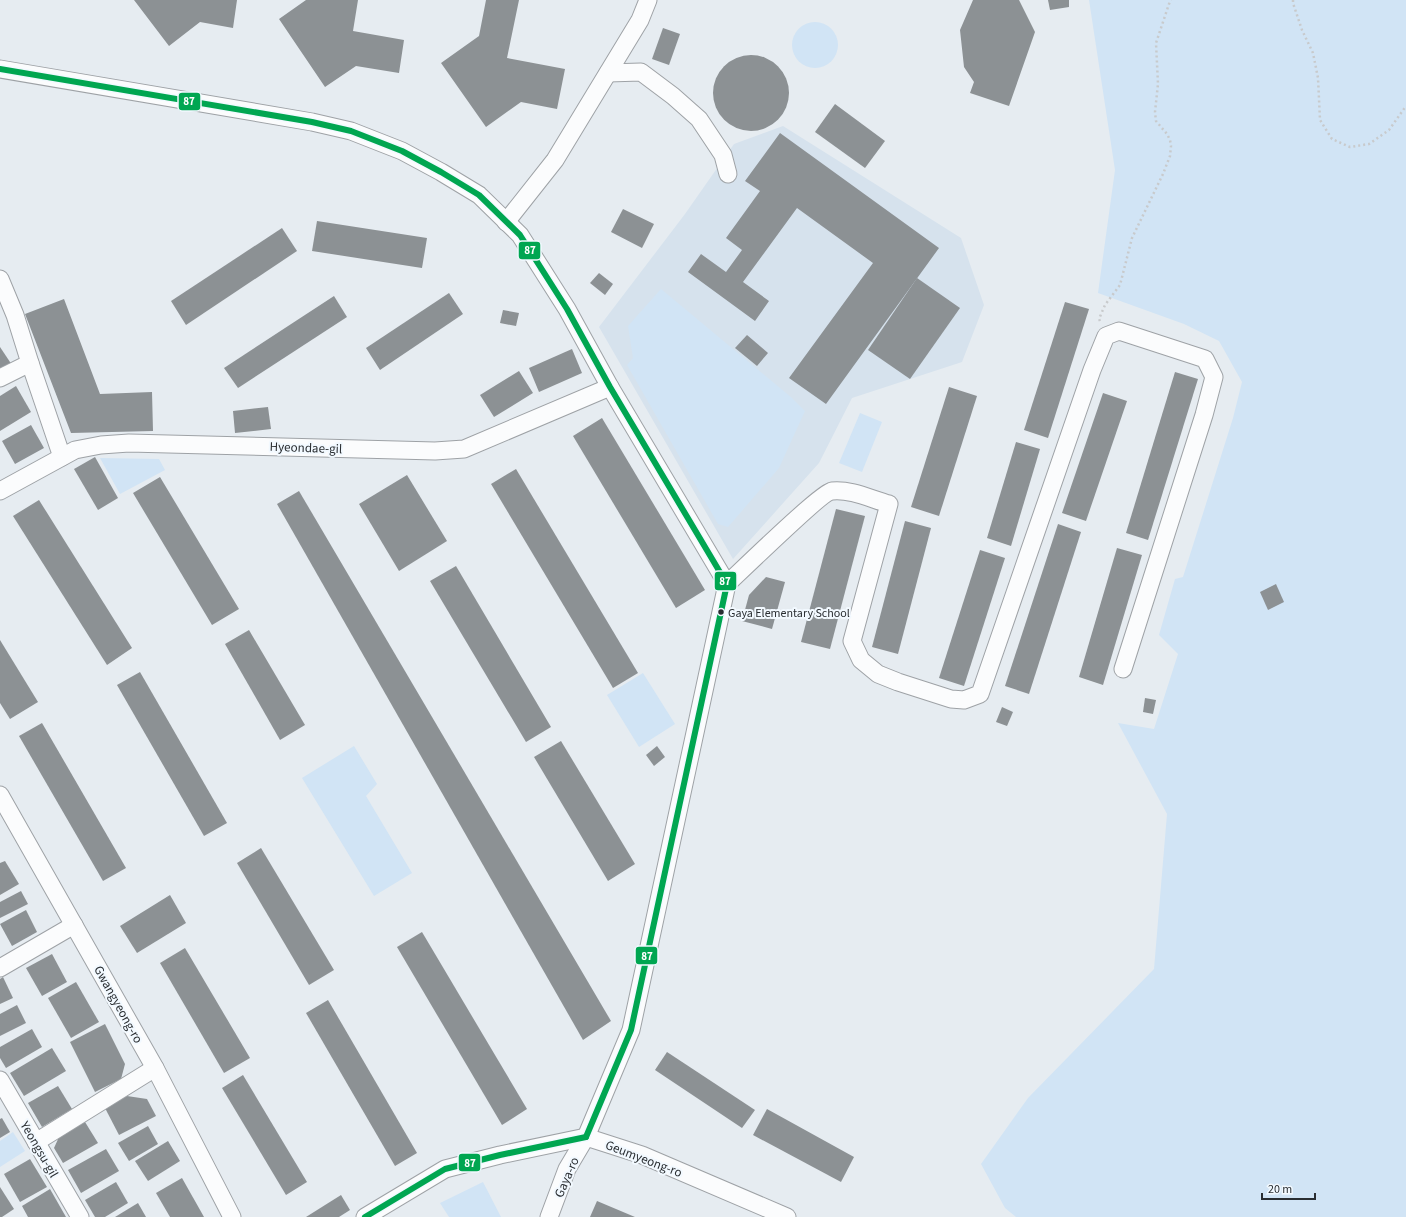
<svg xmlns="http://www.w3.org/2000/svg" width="1406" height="1217" viewBox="0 0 1406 1217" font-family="'Source Sans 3',sans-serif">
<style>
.built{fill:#d6e2ed}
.green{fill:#d1e4f5}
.building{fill:#8c9194}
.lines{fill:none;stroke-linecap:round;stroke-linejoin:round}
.minor-casing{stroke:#9ea2a6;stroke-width:19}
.path{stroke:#c8cacc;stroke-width:2.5;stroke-dasharray:2 3;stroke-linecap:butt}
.minor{stroke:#fbfcfd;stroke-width:17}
.bus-1-casing{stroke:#f2f9ff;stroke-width:9}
.bus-1{stroke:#00a651;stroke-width:6}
.bus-dot{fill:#292d31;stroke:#f2f9ff;stroke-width:1.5}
.labels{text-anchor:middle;stroke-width:4;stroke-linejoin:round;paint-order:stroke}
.bus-label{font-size:12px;fill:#292d31;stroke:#f2f9ff;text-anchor:start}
.street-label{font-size:13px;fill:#292d31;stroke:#f2f9ff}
.line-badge{stroke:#f2f9ff;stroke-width:1.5}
.badge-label{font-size:11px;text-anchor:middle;font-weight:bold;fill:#fff}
</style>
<rect width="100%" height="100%" fill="#e6ecf1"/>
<path class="built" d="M783,126L961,238L984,305L962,362L852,398L819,463L733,559L599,327L685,214L734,144Z"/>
<g class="green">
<path d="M1089,0H1406V1217H1016L1005,1208L981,1164L1028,1098L1154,969L1167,814L1118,723L1154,729L1178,654L1159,635L1175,579L1183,577L1233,418L1242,382L1219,341L1184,324L1098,293L1115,170Z"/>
<circle cx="815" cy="45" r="23"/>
<path d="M661,289L792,398L805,411L779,468L728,527L718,524L627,365L633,358L628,326Z"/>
<path d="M860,413L882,422L862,472L839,463Z"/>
<path d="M100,458L159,459L165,470L120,494Z"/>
<path d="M643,673L675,724L639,747L607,695Z"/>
<path d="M354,746L377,784L366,796L412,873L374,896L302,778Z"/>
<path d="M13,1132L25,1151L0,1167V1141Z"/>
<path d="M483,1182L501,1217H449L440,1203Z"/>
</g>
<g class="building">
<path d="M134,0H237L233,28L200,22L169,46Z"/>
<path d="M306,0H358L353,31L404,40L399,73L356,66L325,87L279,19Z"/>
<path d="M486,0H519L507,58L565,69L557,109L521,102L486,127L441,63L479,36Z"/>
<path d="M973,0H1019L1035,32L1009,106L970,93L974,82L964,67L960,30Z"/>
<path d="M1048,0H1069V7L1050,10Z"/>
<path d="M663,28L680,34L669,65L652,59Z"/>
<circle cx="751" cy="93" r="38"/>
<path d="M835,104L885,141L865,168L815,132Z"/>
<path d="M780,133L939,248L826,404L789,378L873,263L797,208L743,282L769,301L755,321L688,272L701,254L726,272L742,250L726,238L760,191L745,181Z"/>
<path d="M623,209L654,224L642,248L611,232Z"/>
<path d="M317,221L427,238L422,268L312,251Z"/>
<path d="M282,228L297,251L186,325L171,301Z"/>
<path d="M599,273L613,284L605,295L590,283Z"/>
<path d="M917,278L960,308L910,379L868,350Z"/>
<path d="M449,293L463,314L380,370L366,348Z"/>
<path d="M334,296L347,317L238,388L224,368Z"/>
<path d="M64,299L100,394L152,392L153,431L71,433L25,314Z"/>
<path d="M1065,302L1089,309L1048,438L1024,430Z"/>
<path d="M503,310L519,313L516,326L500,323Z"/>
<path d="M747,335L768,353L757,366L735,348Z"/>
<path d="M0,347L12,365L0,372Z"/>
<path d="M572,349L582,373L539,392L529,368Z"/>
<path d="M519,371L533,393L494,417L480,395Z"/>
<path d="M1175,372L1198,379L1148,540L1126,533Z"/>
<path d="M16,386L31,412L0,431V396Z"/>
<path d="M949,387L977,396L939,516L911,507Z"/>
<path d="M1103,393L1127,401L1086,521L1062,513Z"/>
<path d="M268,407L271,429L235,433L233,411Z"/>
<path d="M602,418L705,590L676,608L573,436Z"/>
<path d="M31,425L44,448L15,464L2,441Z"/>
<path d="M1016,442L1040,449L1011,546L987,538Z"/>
<path d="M95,457L118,498L98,510L74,469Z"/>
<path d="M516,469L638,673L613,688L491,484Z"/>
<path d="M407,475L447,541L399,571L359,504Z"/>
<path d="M160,477L239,609L212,625L133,493Z"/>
<path d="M299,491L611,1021L583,1040L277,504Z"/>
<path d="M39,500L132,648L107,665L13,516Z"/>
<path d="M836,509L865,516L830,649L801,642Z"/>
<path d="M905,521L931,528L898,654L872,647Z"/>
<path d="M1058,524L1081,532L1029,694L1005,686Z"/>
<path d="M1117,548L1142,555L1103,685L1079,677Z"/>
<path d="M980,550L1005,558L964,686L939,678Z"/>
<path d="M456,566L551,727L526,742L430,581Z"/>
<path d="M766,577L785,582L772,629L742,621L749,595Z"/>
<path d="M1276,584L1284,602L1268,610L1260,592Z"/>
<path d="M249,630L305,725L280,740L225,644Z"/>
<path d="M0,640L38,702L10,719L0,703Z"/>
<path d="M140,672L227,823L204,836L117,685Z"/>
<path d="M1145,698L1156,700L1153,714L1143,712Z"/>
<path d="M1002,707L1013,712L1007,726L996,722Z"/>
<path d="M42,723L126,868L103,881L19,736Z"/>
<path d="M561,741L635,864L608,881L534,757Z"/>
<path d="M657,746L665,757L654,766L646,755Z"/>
<path d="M261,848L334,970L309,985L237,863Z"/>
<path d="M5,861L19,884L0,895V863Z"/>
<path d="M21,891L28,904L0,918V902Z"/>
<path d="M170,895L186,923L137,953L120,926Z"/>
<path d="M26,910L37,932L12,946L0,924Z"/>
<path d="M422,932L527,1109L502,1125L397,947Z"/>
<path d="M185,948L250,1058L224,1073L160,963Z"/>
<path d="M52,954L67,982L42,996L26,968Z"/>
<path d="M3,977L13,998L0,1004V979Z"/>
<path d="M76,982L99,1022L71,1038L48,998Z"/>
<path d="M328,1000L417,1153L395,1166L306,1013Z"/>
<path d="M17,1005L26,1023L0,1036V1014Z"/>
<path d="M105,1024L125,1064L121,1079L95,1092L70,1042Z"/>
<path d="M32,1029L42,1047L6,1068L0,1058V1047Z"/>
<path d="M52,1048L66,1071L24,1096L10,1073Z"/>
<path d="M667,1052L755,1110L742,1128L655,1070Z"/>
<path d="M243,1075L307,1182L286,1195L222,1088Z"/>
<path d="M58,1086L72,1109L42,1127L28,1103Z"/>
<path d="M127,1096L147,1099L156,1116L119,1135L105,1108Z"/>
<path d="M767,1109L854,1157L841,1182L753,1135Z"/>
<path d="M2,1118L10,1132L0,1138V1119Z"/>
<path d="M85,1122L98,1143L63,1163L54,1148L59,1137Z"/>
<path d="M148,1126L158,1144L129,1161L118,1143Z"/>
<path d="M168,1141L180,1161L148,1181L135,1161Z"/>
<path d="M106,1149L119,1171L81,1193L68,1170Z"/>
<path d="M30,1159L47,1187L20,1202L4,1174Z"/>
<path d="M182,1178L204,1217H170L156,1193Z"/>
<path d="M116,1182L128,1203L105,1217H95L85,1200Z"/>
<path d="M0,1187L14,1209L2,1217H0Z"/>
<path d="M50,1189L66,1217H28L22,1206Z"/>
<path d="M341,1195L350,1210L339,1217H306Z"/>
<path d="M597,1201L635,1217H590Z"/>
<path d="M138,1203L146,1217H115Z"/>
</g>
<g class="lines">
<g class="minor-casing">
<g id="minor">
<path d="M0,69L312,122L351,131L402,151L441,172L479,195L520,235L567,309L610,387L727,584L631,1030L586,1137L567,1169L549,1217"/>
<path d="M608,73L641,72L673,96L699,119L723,155L728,174"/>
<path d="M506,222L555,160L640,20L648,0"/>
<path d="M0,279L15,315L30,363L0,378"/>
<path d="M30,363L62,457"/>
<path d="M0,491L75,450L101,445L129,443L435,451L464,449L610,387"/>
<path d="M727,584C741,571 822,492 832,491C851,489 871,499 889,504L852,641L861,660L878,674L898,682L951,699L964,700L980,694L1092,370L1106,336L1119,331L1205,359L1214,377L1204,415L1123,669"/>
<path d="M0,795L155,1068L232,1217"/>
<path d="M0,968L74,925"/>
<path d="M0,1080L80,1217"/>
<path d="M36,1142L155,1068"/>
<path d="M365,1217L445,1169L500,1155L586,1137L642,1155L787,1217"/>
</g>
</g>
<g class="path">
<path d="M1293,0V3L1302,30L1313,53L1318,78L1320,120L1332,139L1350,147L1369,144L1389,130L1406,106"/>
<path d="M1100,321L1099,319L1105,305L1120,285L1132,238L1163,174L1170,156L1171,146L1170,140L1167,134L1156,121L1155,112L1158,84L1156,43L1169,4L1171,0"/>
</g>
<use href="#minor" class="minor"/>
<g class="bus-1-casing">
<g id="bus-1">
<path d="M0,69L312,122L351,131L402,151L441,172L479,195L520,235L567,309L610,387L727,584L631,1030L586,1137"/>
<path d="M365,1217L445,1169L500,1155L586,1137"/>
</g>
</g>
<use href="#bus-1" class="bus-1"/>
</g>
<circle class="bus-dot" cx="721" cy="612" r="3.5"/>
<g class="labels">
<g class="bus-label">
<text x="728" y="617">Gaya Elementary School</text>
</g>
<g class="street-label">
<text transform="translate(306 447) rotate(2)" y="5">Hyeondae-gil</text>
<text transform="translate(119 1004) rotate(61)" y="5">Gwangyeong-ro</text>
<text transform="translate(40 1149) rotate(60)" y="5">Yeongsu-gil</text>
<text transform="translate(644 1158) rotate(21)" y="5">Geumyeong-ro</text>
<text transform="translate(566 1177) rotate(-66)" y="5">Gaya-ro</text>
</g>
</g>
<g class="line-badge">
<rect x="178" y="92" width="23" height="19" rx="4" fill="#00a651"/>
<rect x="518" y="241" width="23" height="19" rx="4" fill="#00a651"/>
<rect x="714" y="571" width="23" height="20" rx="4" fill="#00a651"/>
<rect x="635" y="946" width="23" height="19" rx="4" fill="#00a651"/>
<rect x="458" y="1153" width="23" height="19" rx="4" fill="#00a651"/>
</g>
<g class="badge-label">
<text x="189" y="105">87</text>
<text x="530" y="254">87</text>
<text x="725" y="585">87</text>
<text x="647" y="960">87</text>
<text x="470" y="1167">87</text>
</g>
<path d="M1262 1193v6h53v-6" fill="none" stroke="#292d31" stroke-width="2"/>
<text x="1268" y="1193" font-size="12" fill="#292d31" stroke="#f2f9ff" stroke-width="3" paint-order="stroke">20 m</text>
</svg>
